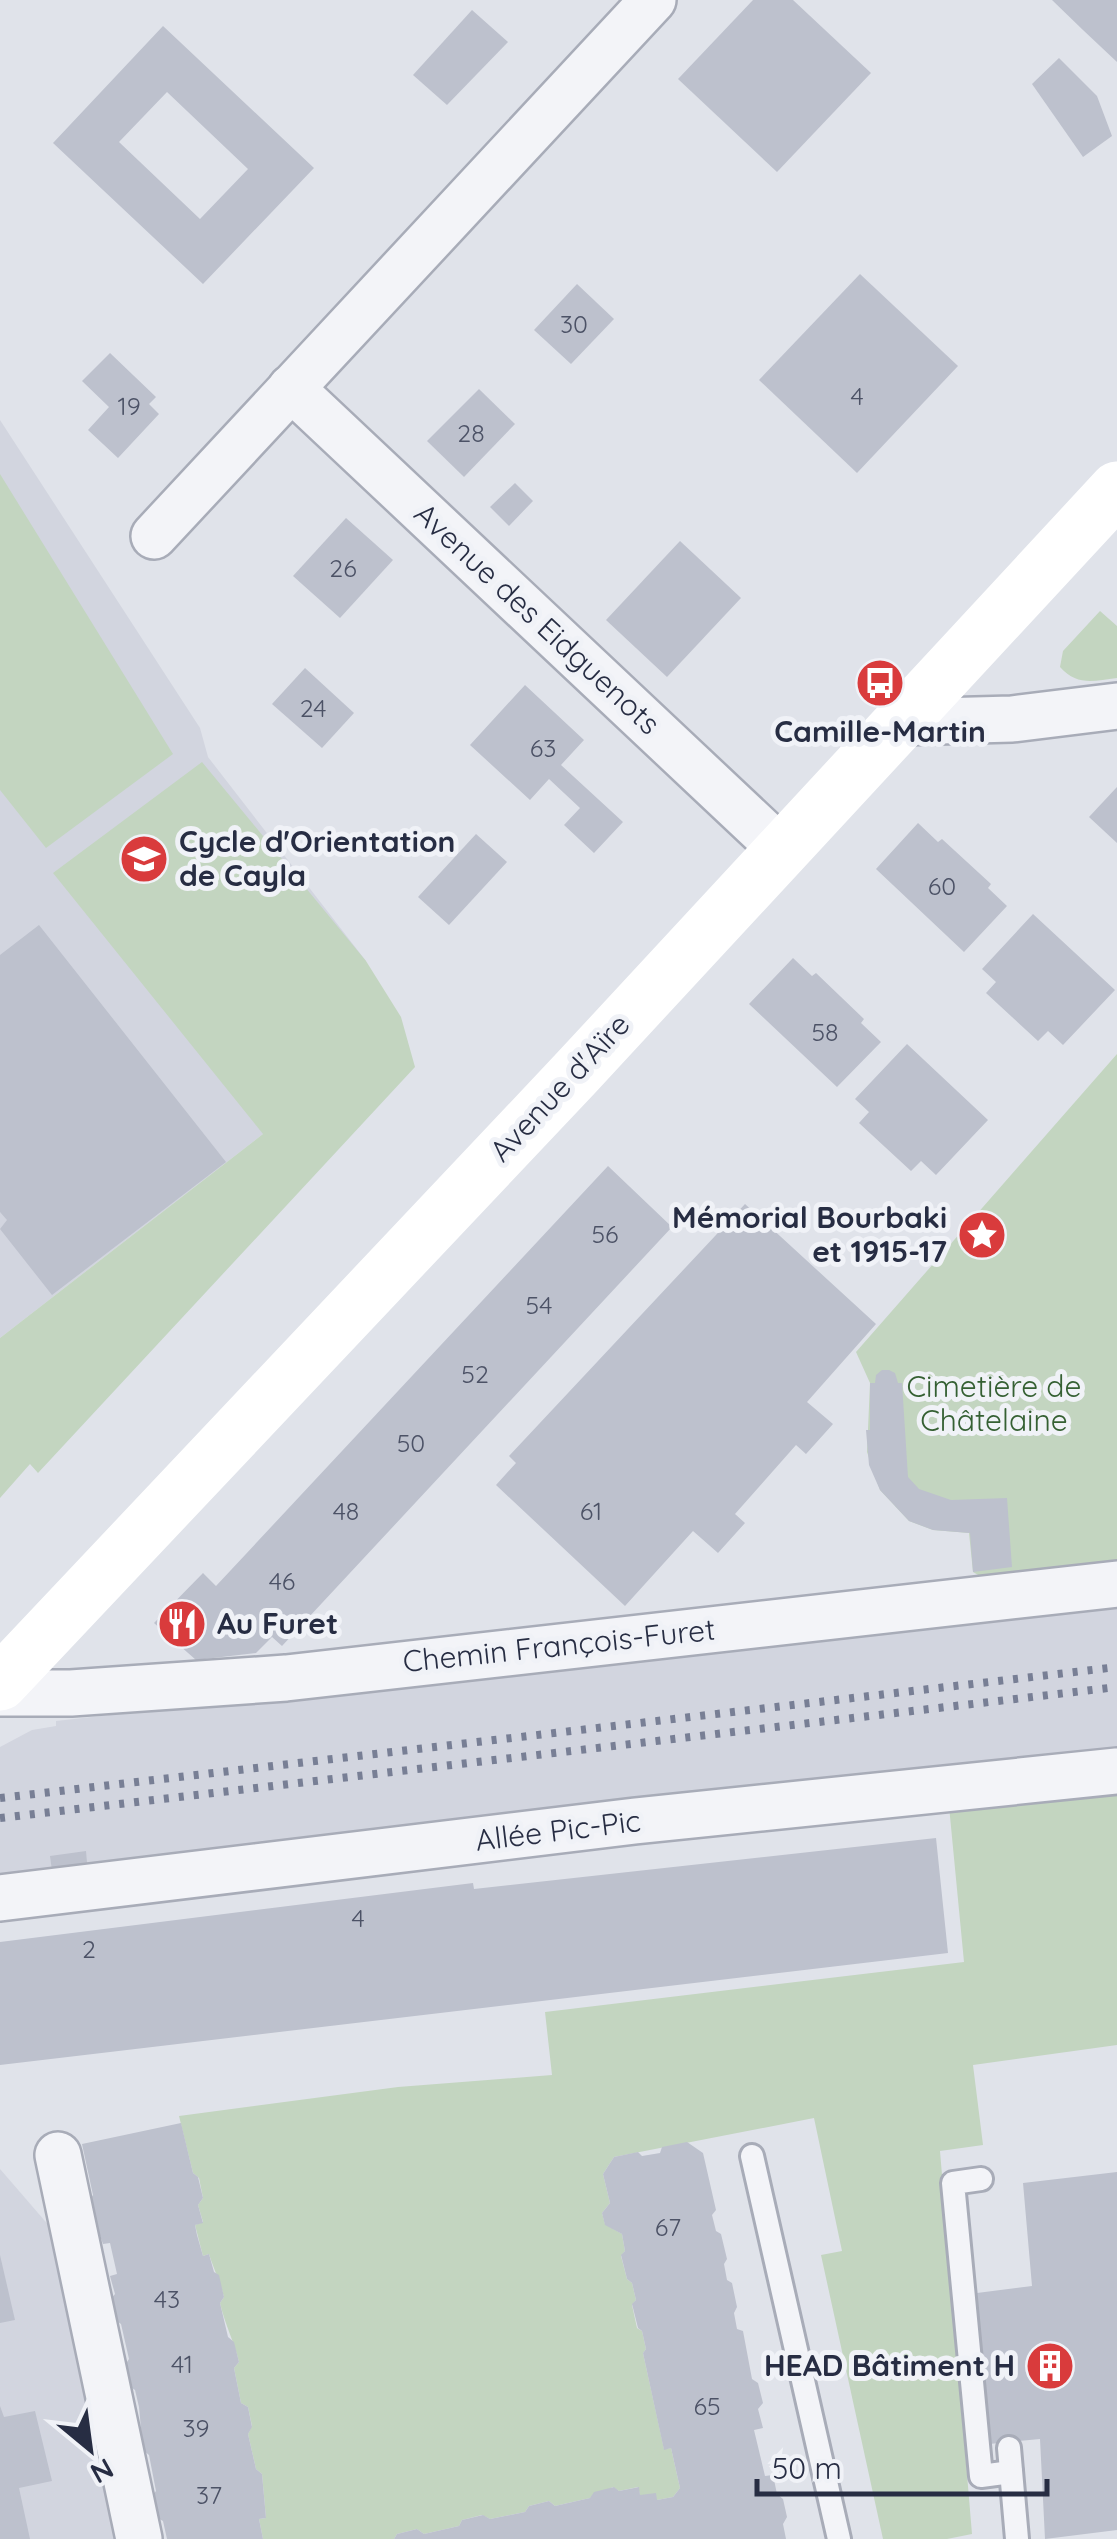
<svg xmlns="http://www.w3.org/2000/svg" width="1117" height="2539" viewBox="0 0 1117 2539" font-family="Quicksand,sans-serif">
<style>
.built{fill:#d2d5df}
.green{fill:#c3d5c0}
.building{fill:#bdc1cd;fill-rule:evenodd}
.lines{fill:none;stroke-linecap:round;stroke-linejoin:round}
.lane-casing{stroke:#a8acb8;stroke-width:28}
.street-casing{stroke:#a8acb8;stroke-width:50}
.lane{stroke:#f3f4f8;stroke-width:22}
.street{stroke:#f3f4f8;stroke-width:45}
.secondary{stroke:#fff;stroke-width:55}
.rail{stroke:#787f95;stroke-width:8;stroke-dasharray:5 10;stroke-linecap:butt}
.labels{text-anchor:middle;stroke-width:10;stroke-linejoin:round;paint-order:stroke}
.number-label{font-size:25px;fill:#4c5266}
.street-label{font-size:30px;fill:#272d43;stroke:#f0f2f7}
.poi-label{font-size:30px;font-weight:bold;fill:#272d43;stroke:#f0f2f7;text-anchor:start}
.park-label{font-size:30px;fill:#356033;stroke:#f0f2f7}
</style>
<rect width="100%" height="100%" fill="#e0e3ea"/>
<g class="built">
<path d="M0,420L200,728L208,757L366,961L263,1134L0,1338Z"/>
<path d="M1117,1603V1756L0,1885V1747L32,1730L56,1726V1721Z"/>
<path d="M0,2169L70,2250L131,2539H0Z"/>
</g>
<g class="green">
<path d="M0,474L173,754L46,848L0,790Z"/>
<path d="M1100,611L1117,626V678C1093,681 1077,686 1060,667L1063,651Z"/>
<path d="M202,762L366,961L401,1017L415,1067L38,1473L30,1464L0,1498V1338L263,1134L53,873Z"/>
<path d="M1117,1054V1565L985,1579L973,1572L969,1533L933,1530L909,1521L880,1490L867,1452L870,1383L856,1352Z"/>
<path d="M1117,1788V2045L973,2065L983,2145L940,2151L972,2534L947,2539H883L821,2255L842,2251L814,2118L614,2157L603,2174L610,2203L602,2213L605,2224L622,2234L625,2251L621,2256L627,2279L632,2283L636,2300L632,2305L637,2328L642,2331L646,2349L643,2353L664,2449L671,2448L680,2488L673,2497L657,2500L640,2495L638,2487L619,2491L613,2487L590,2498L555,2506L549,2501L529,2506L525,2512L490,2519L482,2515L462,2520L459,2526L424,2534L417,2529L397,2534L394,2539H263L259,2519L266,2518L262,2474L256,2469L248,2434L252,2426L248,2407L241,2403L234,2368L239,2362C234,2341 225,2325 220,2303L224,2297C220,2281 214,2270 209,2254L203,2256L195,2225L203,2222L198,2205L203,2198L199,2178L193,2173L179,2116L398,2087L552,2075L545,2012L964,1962L949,1806Z"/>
</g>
<g class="building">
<path d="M753,0H793L871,73L777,172L678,79Z"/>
<path d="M1052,0H1117V62L1083,30Z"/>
<path d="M472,10L508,42L447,105L413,75Z"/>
<path d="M163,26L314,168L203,284L53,143ZM167,92L248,169L200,219L119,142Z"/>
<path d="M1059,58L1097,96L1112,136L1083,157L1032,84Z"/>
<path d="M860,274L958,366L857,473L759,380Z"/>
<path d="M577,284L614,319L571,364L534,330Z"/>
<path d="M110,353L156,397L149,404L159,414L118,458L88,430L109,407L82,381Z"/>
<path d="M479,389L515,424L464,477L427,441Z"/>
<path d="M515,483L533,501L509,526L490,507Z"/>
<path d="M346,518L393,560L340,618L293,576Z"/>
<path d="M680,541L741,598L667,677L606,620Z"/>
<path d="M305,668L354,713L322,748L272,704Z"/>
<path d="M525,685L584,740L561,765L623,822L594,853L564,825L580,808L549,779L530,800L470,745Z"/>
<path d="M1117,787V843L1089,817Z"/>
<path d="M918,823L938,842L942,839L991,884L988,888L1007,906L964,952L876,869Z"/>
<path d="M476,834L507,862L449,925L418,897Z"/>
<path d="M1033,914L1115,990L1063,1045L1048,1031L1038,1041L986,993L996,982L982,969Z"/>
<path d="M39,925L226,1162L52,1295L0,1229L7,1220L0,1212V955Z"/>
<path d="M793,958L812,976L816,973L864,1019L861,1023L881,1042L837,1087L749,1004Z"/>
<path d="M907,1044L988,1120L936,1175L921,1161L911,1171L859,1123L869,1112L855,1099Z"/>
<path d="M608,1166L672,1227L282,1646L272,1637L256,1653L196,1660L154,1623L203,1573L216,1586Z"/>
<path d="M745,1204L876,1324L807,1402L833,1424L806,1454L796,1445L735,1514L745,1523L718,1553L693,1531L625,1606L496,1485L516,1463L509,1456Z"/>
<path d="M882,1370H889L895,1373L898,1383H902L908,1477L919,1489L951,1500L1007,1498L1012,1567L973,1572L970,1533L933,1530L909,1521L880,1490L869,1465L866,1430H870V1383H875L876,1375Z"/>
<path d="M936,1838L948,1953L0,2065V1942L473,1883L474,1889Z"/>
<path d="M86,1851L88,1874L53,1878L50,1856Z"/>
<path d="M181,2123L193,2173L198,2177L203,2198L198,2205L203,2223L195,2225L197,2235L203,2256L209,2254L214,2272L219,2275L224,2297L220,2303L228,2337L234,2342L239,2362L234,2368L241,2403L248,2407L252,2427L248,2434L256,2469L262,2474L266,2518L259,2519L263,2539H167L163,2521L156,2517L152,2496L156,2491L149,2455L143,2450L139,2407L135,2390L129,2386L125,2365L129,2359L121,2324L115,2320L110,2300L115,2294L110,2276L117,2274L110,2243L103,2244L88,2202L93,2195L82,2144Z"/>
<path d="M687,2142L703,2153L716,2210L712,2215L716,2231L721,2234L727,2259L724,2264L727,2280L732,2283L737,2307L734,2313L737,2329L743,2331L752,2379L758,2383L763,2403L758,2409L763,2428L754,2430L765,2476L773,2475L777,2494L783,2499L787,2517L783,2524L786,2539H394L397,2534L417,2529L424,2534L459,2526L462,2520L483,2515L490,2519L525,2512L529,2506L549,2501L555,2506L590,2498L594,2492L614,2487L619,2491L639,2487L640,2495L656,2493L657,2500L673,2497L680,2488L671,2448L664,2450L643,2353L646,2349L642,2331L638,2328L632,2304L636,2300L632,2283L627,2279L621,2255L625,2251L622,2234L605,2225L602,2213L610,2203L603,2174L614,2157L638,2152L642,2156L660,2153L662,2147Z"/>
<path d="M1117,2172V2530L1045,2539L1040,2439L989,2444L977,2293L1032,2286L1023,2183Z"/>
<path d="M0,2255L15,2320L0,2323Z"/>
<path d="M0,2406L4,2417L35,2411L52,2481L19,2488L30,2539H0Z"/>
</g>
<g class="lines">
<g class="lane-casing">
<g id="lane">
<path d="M752,2156L839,2539"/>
<path d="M981,2179L953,2183L981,2476L1011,2472"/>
<path d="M1009,2448L1017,2539"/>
</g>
</g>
<g class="street-casing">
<g id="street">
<path d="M291,388L783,851"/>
<path d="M154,536L653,0"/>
<path d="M901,722L1012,719L1117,706"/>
<path d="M0,1693H71L286,1678L1117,1584"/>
<path d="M0,1898L635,1821L1117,1771"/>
<path d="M58,2155L139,2539"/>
</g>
</g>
<use href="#lane" class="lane"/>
<use href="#street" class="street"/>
<path class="secondary" d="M0,1683L575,1074L1117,489"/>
<g class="rail">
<path d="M0,1798L1117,1667"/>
<path d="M0,1818L1117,1687"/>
</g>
</g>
<defs>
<g id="bus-disc" transform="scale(2.5)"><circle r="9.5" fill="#d93b3c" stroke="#f0f2f7"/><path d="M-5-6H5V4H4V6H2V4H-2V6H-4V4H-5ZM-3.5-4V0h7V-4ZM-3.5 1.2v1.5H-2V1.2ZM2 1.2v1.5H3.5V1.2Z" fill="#fff"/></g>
<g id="school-disc" transform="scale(2.5)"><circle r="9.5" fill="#d93b3c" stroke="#f0f2f7"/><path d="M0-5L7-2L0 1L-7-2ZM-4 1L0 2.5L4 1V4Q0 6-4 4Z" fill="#fff"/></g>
<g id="sight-disc" transform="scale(2.5)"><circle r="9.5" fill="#d93b3c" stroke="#f0f2f7"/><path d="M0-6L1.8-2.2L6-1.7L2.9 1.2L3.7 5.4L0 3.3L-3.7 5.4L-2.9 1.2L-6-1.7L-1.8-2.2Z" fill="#fff"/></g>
<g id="restaurant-disc" transform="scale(2.5)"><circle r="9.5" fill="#d93b3c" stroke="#f0f2f7"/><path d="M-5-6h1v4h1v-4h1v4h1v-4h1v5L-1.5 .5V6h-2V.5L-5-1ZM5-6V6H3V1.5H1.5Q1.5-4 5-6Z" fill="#fff"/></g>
<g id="building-disc" transform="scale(2.5)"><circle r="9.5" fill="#d93b3c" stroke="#f0f2f7"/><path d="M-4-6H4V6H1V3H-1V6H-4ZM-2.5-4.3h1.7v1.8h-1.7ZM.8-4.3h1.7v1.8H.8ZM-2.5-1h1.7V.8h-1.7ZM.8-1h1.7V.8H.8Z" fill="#fff"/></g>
</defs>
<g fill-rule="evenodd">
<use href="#bus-disc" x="880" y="683"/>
<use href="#school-disc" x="144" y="859"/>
<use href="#sight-disc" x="982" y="1235"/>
<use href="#restaurant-disc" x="182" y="1624"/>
<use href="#building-disc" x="1050" y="2366"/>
</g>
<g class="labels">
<g class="number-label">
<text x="574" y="333">30</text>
<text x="857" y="405">4</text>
<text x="129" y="415">19</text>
<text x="471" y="442">28</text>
<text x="343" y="577">26</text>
<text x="313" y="717">24</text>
<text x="543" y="757">63</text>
<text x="942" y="895">60</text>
<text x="825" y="1041">58</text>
<text x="605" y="1243">56</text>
<text x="539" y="1314">54</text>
<text x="475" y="1383">52</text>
<text x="411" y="1452">50</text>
<text x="346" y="1520">48</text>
<text x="591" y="1520">61</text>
<text x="282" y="1590">46</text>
<text x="358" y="1927">4</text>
<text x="89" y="1958">2</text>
<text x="668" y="2236">67</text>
<text x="167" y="2308">43</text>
<text x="182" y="2373">41</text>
<text x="707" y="2415">65</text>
<text x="196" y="2437">39</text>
<text x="209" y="2504">37</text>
</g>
<g class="street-label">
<text transform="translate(537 619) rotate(43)" y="10">Avenue des Eidguenots</text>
<text transform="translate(560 1088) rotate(-47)" y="10">Avenue d'Aïre</text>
<text transform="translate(559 1646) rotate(-6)" y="10">Chemin François-Furet</text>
<text transform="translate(558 1831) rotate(-7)" y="10">Allée Pic-Pic</text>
</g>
<g class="poi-label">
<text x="880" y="742" text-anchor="middle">Camille-Martin</text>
<text x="179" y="852">Cycle d'Orientation<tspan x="179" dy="34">de Cayla</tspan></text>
<text x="947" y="1228" text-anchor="end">Mémorial Bourbaki<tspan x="947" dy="34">et 1915-17</tspan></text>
<text x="217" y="1634">Au Furet</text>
<text x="1015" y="2376" text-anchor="end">HEAD Bâtiment H</text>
</g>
<g class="park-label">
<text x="994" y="1397">Cimetière de<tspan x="994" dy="34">Châtelaine</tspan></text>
</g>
</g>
<g transform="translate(90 2449) rotate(151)" stroke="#f0f2f7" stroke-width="8" paint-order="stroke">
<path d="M0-8L18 38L0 25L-18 38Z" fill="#272d43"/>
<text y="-15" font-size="28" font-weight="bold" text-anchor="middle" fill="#272d43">N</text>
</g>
<path d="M757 2479v15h290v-15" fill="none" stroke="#272d43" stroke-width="5"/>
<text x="772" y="2479" font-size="30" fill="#272d43" stroke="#f0f2f7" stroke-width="8" paint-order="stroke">50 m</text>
</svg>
